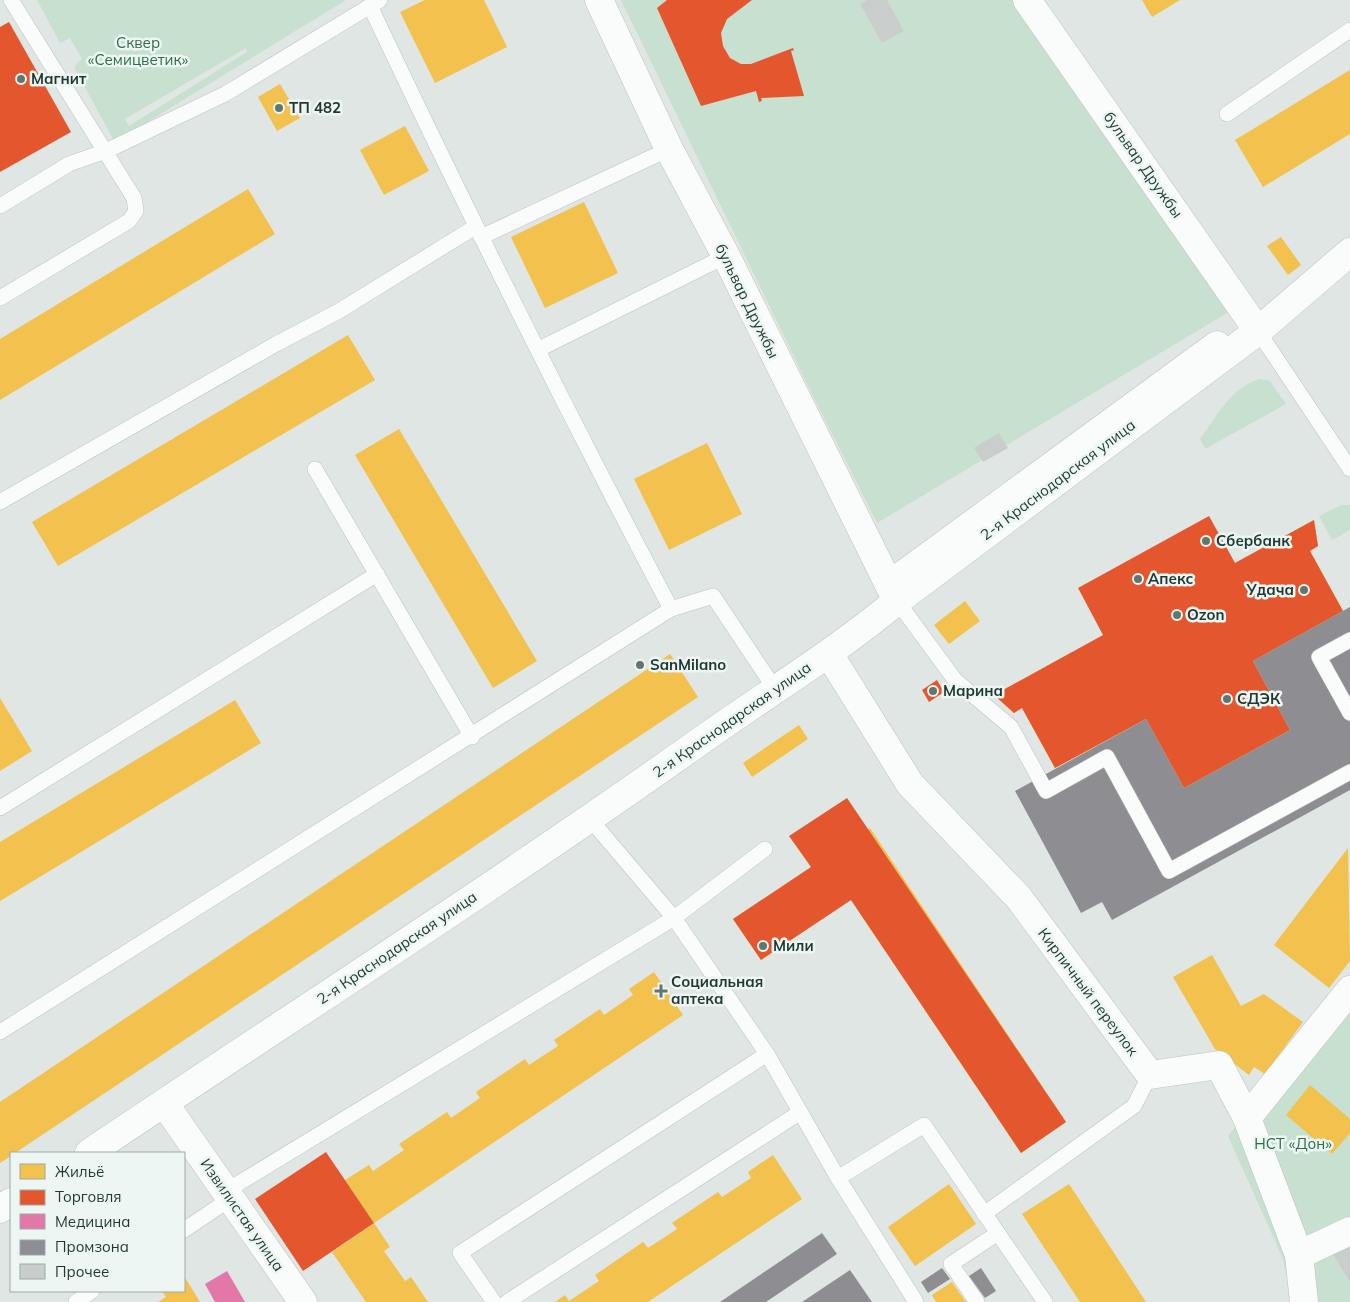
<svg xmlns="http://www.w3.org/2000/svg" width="1350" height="1302" viewBox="0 0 1350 1302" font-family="Mulish,sans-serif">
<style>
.green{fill:#c8e0d0;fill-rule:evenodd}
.homes{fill:#f2c14e}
.shops{fill:#e4572e}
.health{fill:#e377a8}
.industry{fill:#8d8d92}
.building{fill:#c9cecc}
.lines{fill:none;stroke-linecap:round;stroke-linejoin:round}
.lane-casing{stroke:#bdc3c0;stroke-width:16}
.street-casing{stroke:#bdc3c0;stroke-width:29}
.secondary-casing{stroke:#bcc4c1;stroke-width:29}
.lane{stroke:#fafbfb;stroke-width:15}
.street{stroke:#fafbfb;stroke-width:28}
.secondary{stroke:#fafbfb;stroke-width:28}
.poi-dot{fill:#637570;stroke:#edf6f2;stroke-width:2}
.labels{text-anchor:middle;stroke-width:5;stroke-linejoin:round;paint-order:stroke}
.park-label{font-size:15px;fill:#2a6e47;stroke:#edf6f2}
.poi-label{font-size:15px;font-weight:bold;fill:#1f3832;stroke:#edf6f2;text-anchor:start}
.street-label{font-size:15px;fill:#1f3832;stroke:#edf6f2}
</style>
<rect width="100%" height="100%" fill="#e0e6e3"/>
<g class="green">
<path d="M37,0H346L118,140L113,139L74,67L82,59L70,38L60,43ZM246,48L247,52L129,126L125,119Z"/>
<path d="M621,0H1017L1232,310L877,523L815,400Z"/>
<path d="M1260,379L1270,381L1286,404L1205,449L1200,439C1217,416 1231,387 1260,379Z"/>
<path d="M1341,505H1350V530L1332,540L1319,516Z"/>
<path d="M1350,979V1302H1292L1283,1259L1228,1136Z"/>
</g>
<g class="homes">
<path d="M425,0H484L507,47L435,83L400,12Z"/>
<path d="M1142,0H1180L1152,17Z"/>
<path d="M1350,70V134L1263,187L1235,140Z"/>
<path d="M280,84L300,118L277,131L258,97Z"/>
<path d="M405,126L429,171L384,195L360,150Z"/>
<path d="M248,189L275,234L0,400V339Z"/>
<path d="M584,202L618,273L545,308L511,237Z"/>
<path d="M1281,237L1301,265L1288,275L1267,246Z"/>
<path d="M348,335L375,380L58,566L32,522Z"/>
<path d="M399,429L537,661L493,688L355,455Z"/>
<path d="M707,443L742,514L669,550L634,479Z"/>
<path d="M1314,520L1318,546L1310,551L1343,611L1253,661L1290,730L1184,788L1146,719L1055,768L1022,708L1014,713L994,695L1072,652L1094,693L1110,685L1121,704L1254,631L1244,612L1258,604L1235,563Z"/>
<path d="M965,601L980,621L949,644L934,625Z"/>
<path d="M670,654L698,697L15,1153H11V1156L0,1163V1102Z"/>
<path d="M0,698L32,751L0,771Z"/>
<path d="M235,700L261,743L0,901V842Z"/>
<path d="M799,725L808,739L752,777L743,763Z"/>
<path d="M870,828L1066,1122L1021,1153L851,900L761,960L733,919Z"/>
<path d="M1348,848L1350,961L1329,988L1274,945Z"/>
<path d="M1212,955L1241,1006L1264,994L1303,1022L1265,1074L1254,1067L1249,1075L1215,1049L1173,977Z"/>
<path d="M654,972L683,1015L374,1223L345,1180L369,1165L373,1171L404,1150L399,1144L447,1112L451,1118L480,1098L476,1092L525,1059L529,1065L558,1046L554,1040L600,1009L604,1015L633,995L629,989Z"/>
<path d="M1310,1085L1350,1119V1133L1332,1154L1286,1115Z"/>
<path d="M773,1155L802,1199L648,1302H555L565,1295L569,1301L599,1281L595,1275L643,1242L648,1248L677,1229L672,1223L718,1192L722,1197L751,1178L748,1172Z"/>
<path d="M949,1184L976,1224L915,1266L888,1227Z"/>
<path d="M1069,1184L1146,1302H1080L1022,1214Z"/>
<path d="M374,1223L390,1247L384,1251L405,1281L411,1277L428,1302H366L332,1252Z"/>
<path d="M184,1276L200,1302H158L166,1297L162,1291H184Z"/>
<path d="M952,1282L966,1302H936L932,1295Z"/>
</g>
<g class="shops">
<path d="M667,0H752L727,19L721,33L723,46L730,58L741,64H751L793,48L794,50L791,51L804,96L761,98L762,101L759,102L756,91L701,106L657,8Z"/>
<path d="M9,22L71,132L0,172V27Z"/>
<path d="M1209,516L1235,563L1314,520L1318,546L1310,551L1343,611L1253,661L1290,730L1184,788L1146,719L1055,768L1022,708L1014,713L994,695L1103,635L1078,588Z"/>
<path d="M937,680L944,692L929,702L922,690Z"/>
<path d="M847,798L1066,1122L1021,1153L851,900L761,960L733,919L811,867L789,836Z"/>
<path d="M326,1152L374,1223L303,1271L255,1199Z"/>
</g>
<path class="health" d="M227,1271L245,1302H215L205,1284Z"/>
<g class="industry">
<path d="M1350,607V790L1112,920L1102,902L1081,913L1015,791L1146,719L1184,788L1290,730L1253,661Z"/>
<path d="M822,1233L837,1254L766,1302H720Z"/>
<path d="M942,1268L950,1279L928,1293L921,1282Z"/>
<path d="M981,1268L996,1291L985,1298L969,1276Z"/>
<path d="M850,1270L872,1302H802Z"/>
</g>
<g class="building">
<path d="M867,0H887L904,31L882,43L860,4Z"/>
<path d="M999,433L1008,448L983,462L974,448Z"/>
<path d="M1350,1239V1282L1331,1251Z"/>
</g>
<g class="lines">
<g class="lane-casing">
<g id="lane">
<path d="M370,6C466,209 566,410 671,609"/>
<path d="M1227,114L1350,30"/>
<path d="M0,206L69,164L106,151L225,94L380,0"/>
<path d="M481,237L669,149"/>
<path d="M0,298L129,221L136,211L134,198L11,0"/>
<path d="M1258,331L1350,469"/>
<path d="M539,349L726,256"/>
<path d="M315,469L472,737"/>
<path d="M0,502L276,344L339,311L475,227"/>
<path d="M897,601L955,680L1011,727L1046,791L1107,757L1169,871L1350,772"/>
<path d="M1350,640L1319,657L1350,713"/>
<path d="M0,808L377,574"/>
<path d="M590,819L674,918L767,1054L838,1178L916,1302"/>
<path d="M0,1032L671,609L713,596L775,689"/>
<path d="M838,1178L924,1125L1045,1302"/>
<path d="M226,1191L674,918L765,849"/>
<path d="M984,1214L1134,1106L1150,1075"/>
<path d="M184,1230L230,1199"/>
<path d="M76,1302L92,1291"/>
<path d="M494,1302L460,1253L767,1054"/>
<path d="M507,1302L799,1113"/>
<path d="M977,1302L951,1264L998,1233"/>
</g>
</g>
<g class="street-casing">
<g id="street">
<path d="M889,585L1217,345"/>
<path d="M829,654L910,784L1019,898L1150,1075L1219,1065L1247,1118L1299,1255L1304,1302"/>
<path d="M164,1103L303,1302"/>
<path d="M1247,1118L1350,990"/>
<path d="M1299,1255L1350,1231"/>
</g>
</g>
<g class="secondary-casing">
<g id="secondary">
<path d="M599,0L669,149L726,256L897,601"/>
<path d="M1027,0L1258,331"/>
<path d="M89,1153C290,1018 494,887 692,747C760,698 832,655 897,601L1258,331L1350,252"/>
<path d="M0,1209L11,1202"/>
</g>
</g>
<use href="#lane" class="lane"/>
<use href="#street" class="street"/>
<use href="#secondary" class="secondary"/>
</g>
<g class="poi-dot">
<circle cx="21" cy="79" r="5"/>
<circle cx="279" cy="108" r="5"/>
<circle cx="1206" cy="541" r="5"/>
<circle cx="1138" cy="579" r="5"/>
<circle cx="1304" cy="590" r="5"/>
<circle cx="1177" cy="615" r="5"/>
<circle cx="640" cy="665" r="5"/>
<circle cx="933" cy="691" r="5"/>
<circle cx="1227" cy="699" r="5"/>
<circle cx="763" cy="946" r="5"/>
<path d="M658.5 983.5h5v5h5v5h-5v5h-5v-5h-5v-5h5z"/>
</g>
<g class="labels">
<g class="park-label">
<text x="138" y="48">Сквер<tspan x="138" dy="17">«Семицветик»</tspan></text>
<text x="1293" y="1149">НСТ «Дон»</text>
</g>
<g class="poi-label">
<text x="31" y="84">Магнит</text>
<text x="289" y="113">ТП 482</text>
<text x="1216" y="546">Сбербанк</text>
<text x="1148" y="584">Апекс</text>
<text x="1294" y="595" text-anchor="end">Удача</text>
<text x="1187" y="620">Ozon</text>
<text x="650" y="670">SanMilano</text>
<text x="943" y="696">Марина</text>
<text x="1237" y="704">СДЭК</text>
<text x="773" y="951">Мили</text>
<text x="671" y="987">Социальная<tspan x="671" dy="17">аптека</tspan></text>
</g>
<g class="street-label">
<text transform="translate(1143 165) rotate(55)" y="5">бульвар Дружбы</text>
<text transform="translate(747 301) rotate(64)" y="5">бульвар Дружбы</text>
<text transform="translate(1058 480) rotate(-37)" y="5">2-я Краснодарская улица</text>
<text transform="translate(732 720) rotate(-35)" y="5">2-я Краснодарская улица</text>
<text transform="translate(397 948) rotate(-34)" y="5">2-я Краснодарская улица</text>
<text transform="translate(1088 992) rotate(53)" y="5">Кирпичный переулок</text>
<text transform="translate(242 1215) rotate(55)" y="5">Извилистая улица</text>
</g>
</g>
<rect x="10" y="1152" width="175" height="140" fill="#edf6f2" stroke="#9baaa5"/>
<rect x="20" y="1164" width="25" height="15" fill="#f2c14e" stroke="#9baaa5"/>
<text x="55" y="1177" font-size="15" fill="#1f3832">Жильё</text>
<rect x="20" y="1190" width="25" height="15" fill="#e4572e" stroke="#9baaa5"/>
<text x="55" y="1202" font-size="15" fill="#1f3832">Торговля</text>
<rect x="20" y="1214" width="25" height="15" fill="#e377a8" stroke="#9baaa5"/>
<text x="55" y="1227" font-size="15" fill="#1f3832">Медицина</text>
<rect x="20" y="1240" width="25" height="15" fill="#8d8d92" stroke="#9baaa5"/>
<text x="55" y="1252" font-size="15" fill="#1f3832">Промзона</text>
<rect x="20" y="1264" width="25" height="15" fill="#c9cecc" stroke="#9baaa5"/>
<text x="55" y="1277" font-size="15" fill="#1f3832">Прочее</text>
</svg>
